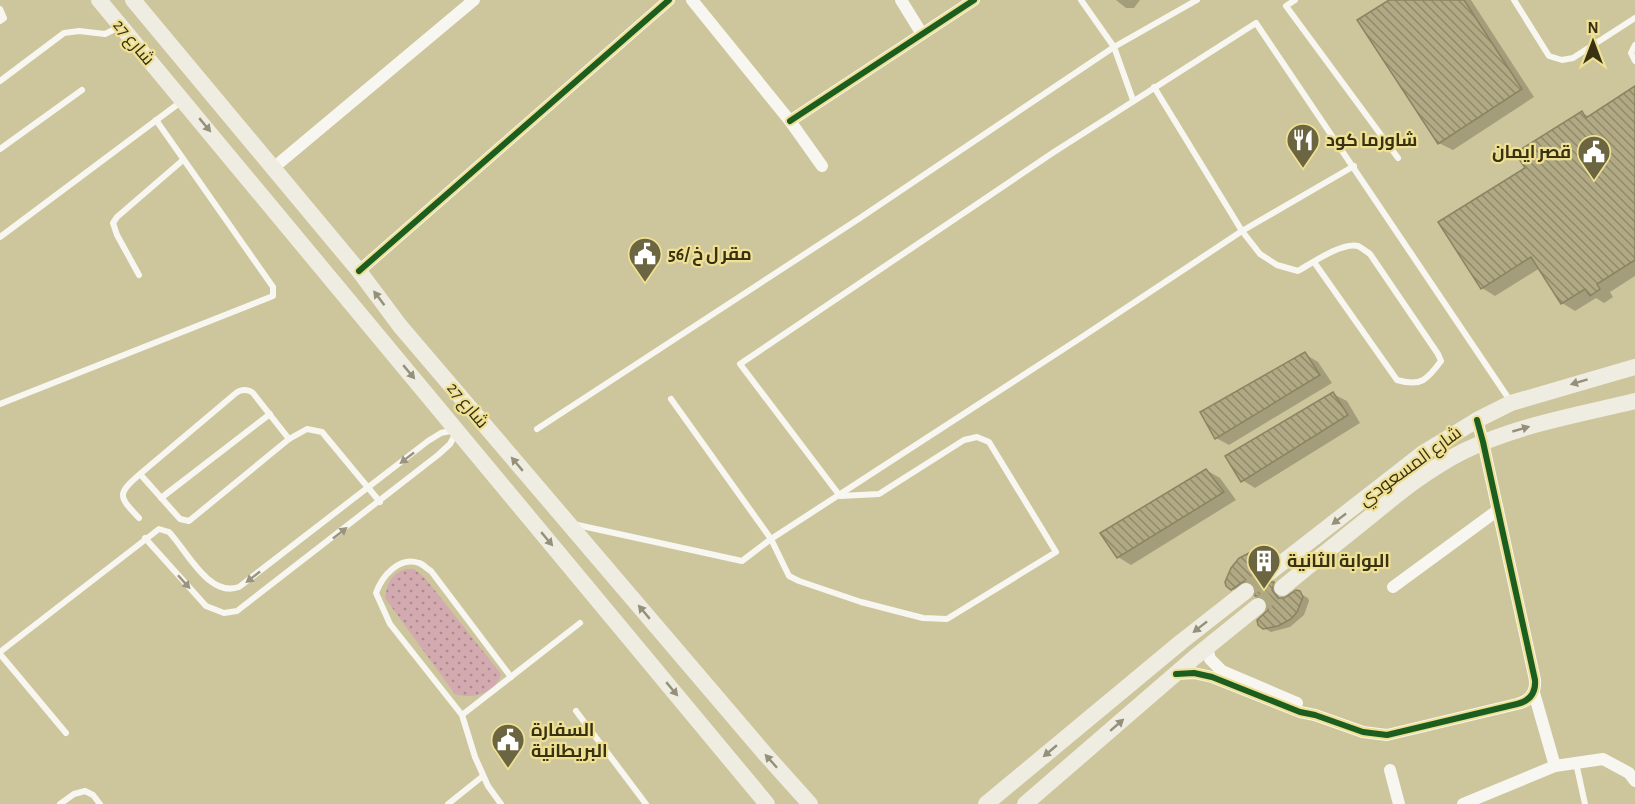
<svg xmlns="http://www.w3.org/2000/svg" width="1635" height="804" viewBox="0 0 1635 804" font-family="'Alegreya Sans',Cairo,sans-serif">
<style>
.green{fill:url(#green-dots)}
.shadow{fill:#0003}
.building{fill:url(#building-back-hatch);stroke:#8a8461;stroke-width:1.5}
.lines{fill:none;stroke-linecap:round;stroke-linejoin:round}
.secondary-tunnel{stroke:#afa880;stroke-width:16;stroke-dasharray:16 8;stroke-linecap:butt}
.service{stroke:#f8f6f0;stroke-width:6}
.minor{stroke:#f8f6f0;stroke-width:12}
.secondary{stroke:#efede2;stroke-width:16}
.cycleway-casing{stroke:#efe093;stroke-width:10}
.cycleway{stroke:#1b5e20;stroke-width:6}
.oneway{fill:#94907a}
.oneway2{fill:#989481}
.labels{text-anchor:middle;stroke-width:4.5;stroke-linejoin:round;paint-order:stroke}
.street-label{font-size:18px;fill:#383212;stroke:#efe093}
.poi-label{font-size:18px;font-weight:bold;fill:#383212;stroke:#efe093;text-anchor:start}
</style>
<defs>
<pattern id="green-dots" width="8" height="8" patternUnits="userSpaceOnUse" patternTransform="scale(1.5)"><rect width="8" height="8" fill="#d2aab0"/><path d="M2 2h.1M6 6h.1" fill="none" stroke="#ab8b8e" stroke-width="1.8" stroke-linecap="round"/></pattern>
<pattern id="building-back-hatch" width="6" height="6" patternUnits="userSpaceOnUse" patternTransform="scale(1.5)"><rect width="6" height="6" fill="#b0a984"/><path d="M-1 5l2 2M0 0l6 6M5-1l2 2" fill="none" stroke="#908a6b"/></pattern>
</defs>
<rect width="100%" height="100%" fill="#cdc59b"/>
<path class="green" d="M406,569H414L425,578L501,674C496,693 472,700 455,694L385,598C388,582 390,574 406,569Z"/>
<g class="shadow">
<path d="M1116,0H1140L1134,8H1126Z"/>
<path d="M1392,0H1471L1534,97L1453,150L1439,143Z"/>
<path d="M1635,88V276L1610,292L1613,297L1604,303L1596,298L1575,311L1562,303L1540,268L1495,296L1482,288L1527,169L1582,113L1590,117Z"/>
<path d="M1305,354L1318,362L1332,383L1229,445L1216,438Z"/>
<path d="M1333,394L1347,401L1360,423L1255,488L1242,480Z"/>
<path d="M1206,470L1220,478L1236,500L1131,565L1118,557Z"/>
<path d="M1265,551L1269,554H1266L1274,565L1265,579L1268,584H1273L1280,587L1278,594L1280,599L1283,600L1296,591L1308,598L1309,601L1304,615L1290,627L1271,632L1260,626L1269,611L1270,603L1267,599L1257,595L1258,589L1254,584H1251L1239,592L1227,586Z"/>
</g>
<g class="building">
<path d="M1389,0H1464L1522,89L1438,144L1357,20Z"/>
<path d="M1635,86V260L1597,284L1600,289L1590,296L1585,289L1561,304L1531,257L1481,289L1438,222L1525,168L1515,153L1582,111L1586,118Z"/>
<path d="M1305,352L1320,375L1215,439L1200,412Z"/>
<path d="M1333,392L1348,415L1241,482L1225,456Z"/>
<path d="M1206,469L1224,492L1117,558L1100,533Z"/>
<path d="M1265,550L1271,558L1260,569L1259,574L1261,580L1266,583L1274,582L1272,590L1278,598H1284L1296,590L1300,591L1303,597L1297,612L1291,619L1278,626L1263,629L1258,625L1257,620L1268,610V604L1262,596H1255L1256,590L1254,584L1244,581L1231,590L1226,586L1225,582L1231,568L1239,558L1249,553Z"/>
</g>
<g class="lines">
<g class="secondary-tunnel">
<path d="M1246,591L1269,573"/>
<path d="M1258,606L1282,588"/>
</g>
<g class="service">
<path d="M1081,0L1114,47L1133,100"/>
<path d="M1295,0L1286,6L1398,158"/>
<path d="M1514,0L1549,56L1562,60L1573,58L1635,18"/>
<path d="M0,9L4,18L0,21"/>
<path d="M1635,45L1631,53L1635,61"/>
<path d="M0,81L64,33L79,31L105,34L119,27"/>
<path d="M1154,87L1242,231L1260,254L1277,265L1298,271C1312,263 1342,242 1358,246C1362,248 1367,252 1370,254L1438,354L1441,361C1427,380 1421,387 1397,380L1314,262"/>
<path d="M0,149L82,90"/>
<path d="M0,237L182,101"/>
<path d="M139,275L117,235L113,223L117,217L183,160"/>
<path d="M671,399L771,539L789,576L799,581L861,602L923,618L947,619L1056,552L989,442L977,437L964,440L879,494L840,496L740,364L1054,152L1256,23L1511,402"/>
<path d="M0,404L273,296V287L156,120"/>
<path d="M537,429L860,218L1114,47L1197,0"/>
<path d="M289,439L307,429L322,432L380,502"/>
<path d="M161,498L270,414"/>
<path d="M139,518C118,496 117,494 140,474L236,393C241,389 248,389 253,393L289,439L189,521L180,519L140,474"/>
<path d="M573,524L742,561L771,539L1082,337L1242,231L1354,166"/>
<path d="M145,538L206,606L224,613L237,611L438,455L450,444L456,433"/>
<path d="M0,652L159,529L169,532C187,551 209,598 239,587L428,441L441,433L454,430"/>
<path d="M0,654L66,733"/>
<path d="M576,711L646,804"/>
<path d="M462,715L580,623"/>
<path d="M1576,763L1585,804"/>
<path d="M60,804L74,794L85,791L93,795L100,804"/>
<path d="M448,804L483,776"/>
<path d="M501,804L488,786L475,757L462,715L390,624L376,593C382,576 399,556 419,563C423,564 427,569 431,571L511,677"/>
</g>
<g class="minor">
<path d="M692,0L790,121L822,166"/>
<path d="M901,0L922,34"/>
<path d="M790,121L974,0"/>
<path d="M272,169L474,0"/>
<path d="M359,271L669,0"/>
<path d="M1393,587L1498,510"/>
<path d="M1207,648L1210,659L1222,671L1297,703"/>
<path d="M1176,674L1194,673L1212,677L1300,712L1315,715L1363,732L1387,735L1517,704C1530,701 1536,693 1535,680L1483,442L1477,420"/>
<path d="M1534,693L1555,766"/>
<path d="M1390,770L1399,804"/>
<path d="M1463,804L1555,766L1603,759L1629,773L1635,781"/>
</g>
<g class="secondary">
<path d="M99,0L767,804"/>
<path d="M133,0L359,271L400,326L766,755L810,804"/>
<path d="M1269,573L1423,453L1477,420L1511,403L1635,367"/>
<path d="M1282,588C1311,564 1341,540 1371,516C1400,492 1430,468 1464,451C1517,425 1578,415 1635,401"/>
<path d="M986,804L1181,642L1246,591"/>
<path d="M1025,804L1195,657L1258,606"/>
</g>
<g class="cycleway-casing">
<g id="cycleway">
<path d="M790,121L974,0"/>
<path d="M359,271L669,0"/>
<path d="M1176,674L1194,673L1212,677L1300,712L1315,715L1363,732L1387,735L1517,704C1530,701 1536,693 1535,680L1483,442L1477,420"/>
</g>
</g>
<use href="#cycleway" class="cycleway"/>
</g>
<defs><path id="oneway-solid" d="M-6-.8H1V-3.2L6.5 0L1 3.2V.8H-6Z" transform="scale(1.5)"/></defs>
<g class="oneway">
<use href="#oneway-solid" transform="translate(205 125) rotate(50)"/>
<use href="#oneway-solid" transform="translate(379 298) rotate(-127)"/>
<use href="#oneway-solid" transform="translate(409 372) rotate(50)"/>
<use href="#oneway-solid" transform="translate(1579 382) rotate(163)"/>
<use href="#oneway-solid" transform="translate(1521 429) rotate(-16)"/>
<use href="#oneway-solid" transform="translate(517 464) rotate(-130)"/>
<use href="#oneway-solid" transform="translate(1339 519) rotate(142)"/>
<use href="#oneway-solid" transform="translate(547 539) rotate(50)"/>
<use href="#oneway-solid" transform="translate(644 612) rotate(-130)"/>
<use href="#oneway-solid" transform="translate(1200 627) rotate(142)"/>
<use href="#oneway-solid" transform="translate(672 689) rotate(50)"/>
<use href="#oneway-solid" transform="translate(1117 725) rotate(-41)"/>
<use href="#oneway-solid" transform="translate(1050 751) rotate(140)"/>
<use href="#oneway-solid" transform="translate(771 761) rotate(-132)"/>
</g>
<g class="oneway2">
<use href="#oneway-solid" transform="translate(407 458) rotate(142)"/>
<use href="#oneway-solid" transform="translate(340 533) rotate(-38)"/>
<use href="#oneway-solid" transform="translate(253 577) rotate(142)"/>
<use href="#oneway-solid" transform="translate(184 582) rotate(48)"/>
</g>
<defs>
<g id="restaurant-pin" transform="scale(1.725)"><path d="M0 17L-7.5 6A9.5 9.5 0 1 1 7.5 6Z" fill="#6c6542" stroke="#efe093"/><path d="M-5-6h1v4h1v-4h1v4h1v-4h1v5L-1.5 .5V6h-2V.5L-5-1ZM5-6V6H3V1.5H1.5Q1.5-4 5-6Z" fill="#fff"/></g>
<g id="civic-pin" transform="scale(1.725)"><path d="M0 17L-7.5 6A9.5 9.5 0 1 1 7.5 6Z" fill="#6c6542" stroke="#efe093"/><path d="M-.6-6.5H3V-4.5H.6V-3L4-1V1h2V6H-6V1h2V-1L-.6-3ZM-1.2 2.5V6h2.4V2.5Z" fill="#fff"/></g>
<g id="building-pin" transform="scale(1.725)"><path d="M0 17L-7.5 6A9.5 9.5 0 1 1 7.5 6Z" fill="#6c6542" stroke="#efe093"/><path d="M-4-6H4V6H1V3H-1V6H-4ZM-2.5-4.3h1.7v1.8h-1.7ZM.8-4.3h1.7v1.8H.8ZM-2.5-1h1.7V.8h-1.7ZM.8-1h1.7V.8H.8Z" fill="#fff"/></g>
</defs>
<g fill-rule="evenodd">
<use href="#restaurant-pin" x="1303" y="140"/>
<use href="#civic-pin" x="1594" y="152"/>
<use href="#civic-pin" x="645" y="254"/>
<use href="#building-pin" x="1264" y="561"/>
<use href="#civic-pin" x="508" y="740"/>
</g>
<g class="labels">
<g class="street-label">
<text transform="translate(134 42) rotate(50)" y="6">شارع 27</text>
<text transform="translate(468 405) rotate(50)" y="6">شارع 27</text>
<text transform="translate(1410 466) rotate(-36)" y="6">شارع المسعودي</text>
</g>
<g class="poi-label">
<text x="1326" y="146">شاورما كود</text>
<text x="1571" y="158" text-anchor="end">قصر ايمان</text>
<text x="668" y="260">مقر ل خ /56</text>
<text x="1287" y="567">البوابة الثانية</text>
<text x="531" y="736">السفارة<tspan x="531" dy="21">البريطانية</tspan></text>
</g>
</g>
<g transform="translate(1593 42)" stroke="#efe093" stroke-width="4.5" paint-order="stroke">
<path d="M0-4.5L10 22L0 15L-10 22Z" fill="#383212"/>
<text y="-9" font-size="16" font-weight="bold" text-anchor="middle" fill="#383212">N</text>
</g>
</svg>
